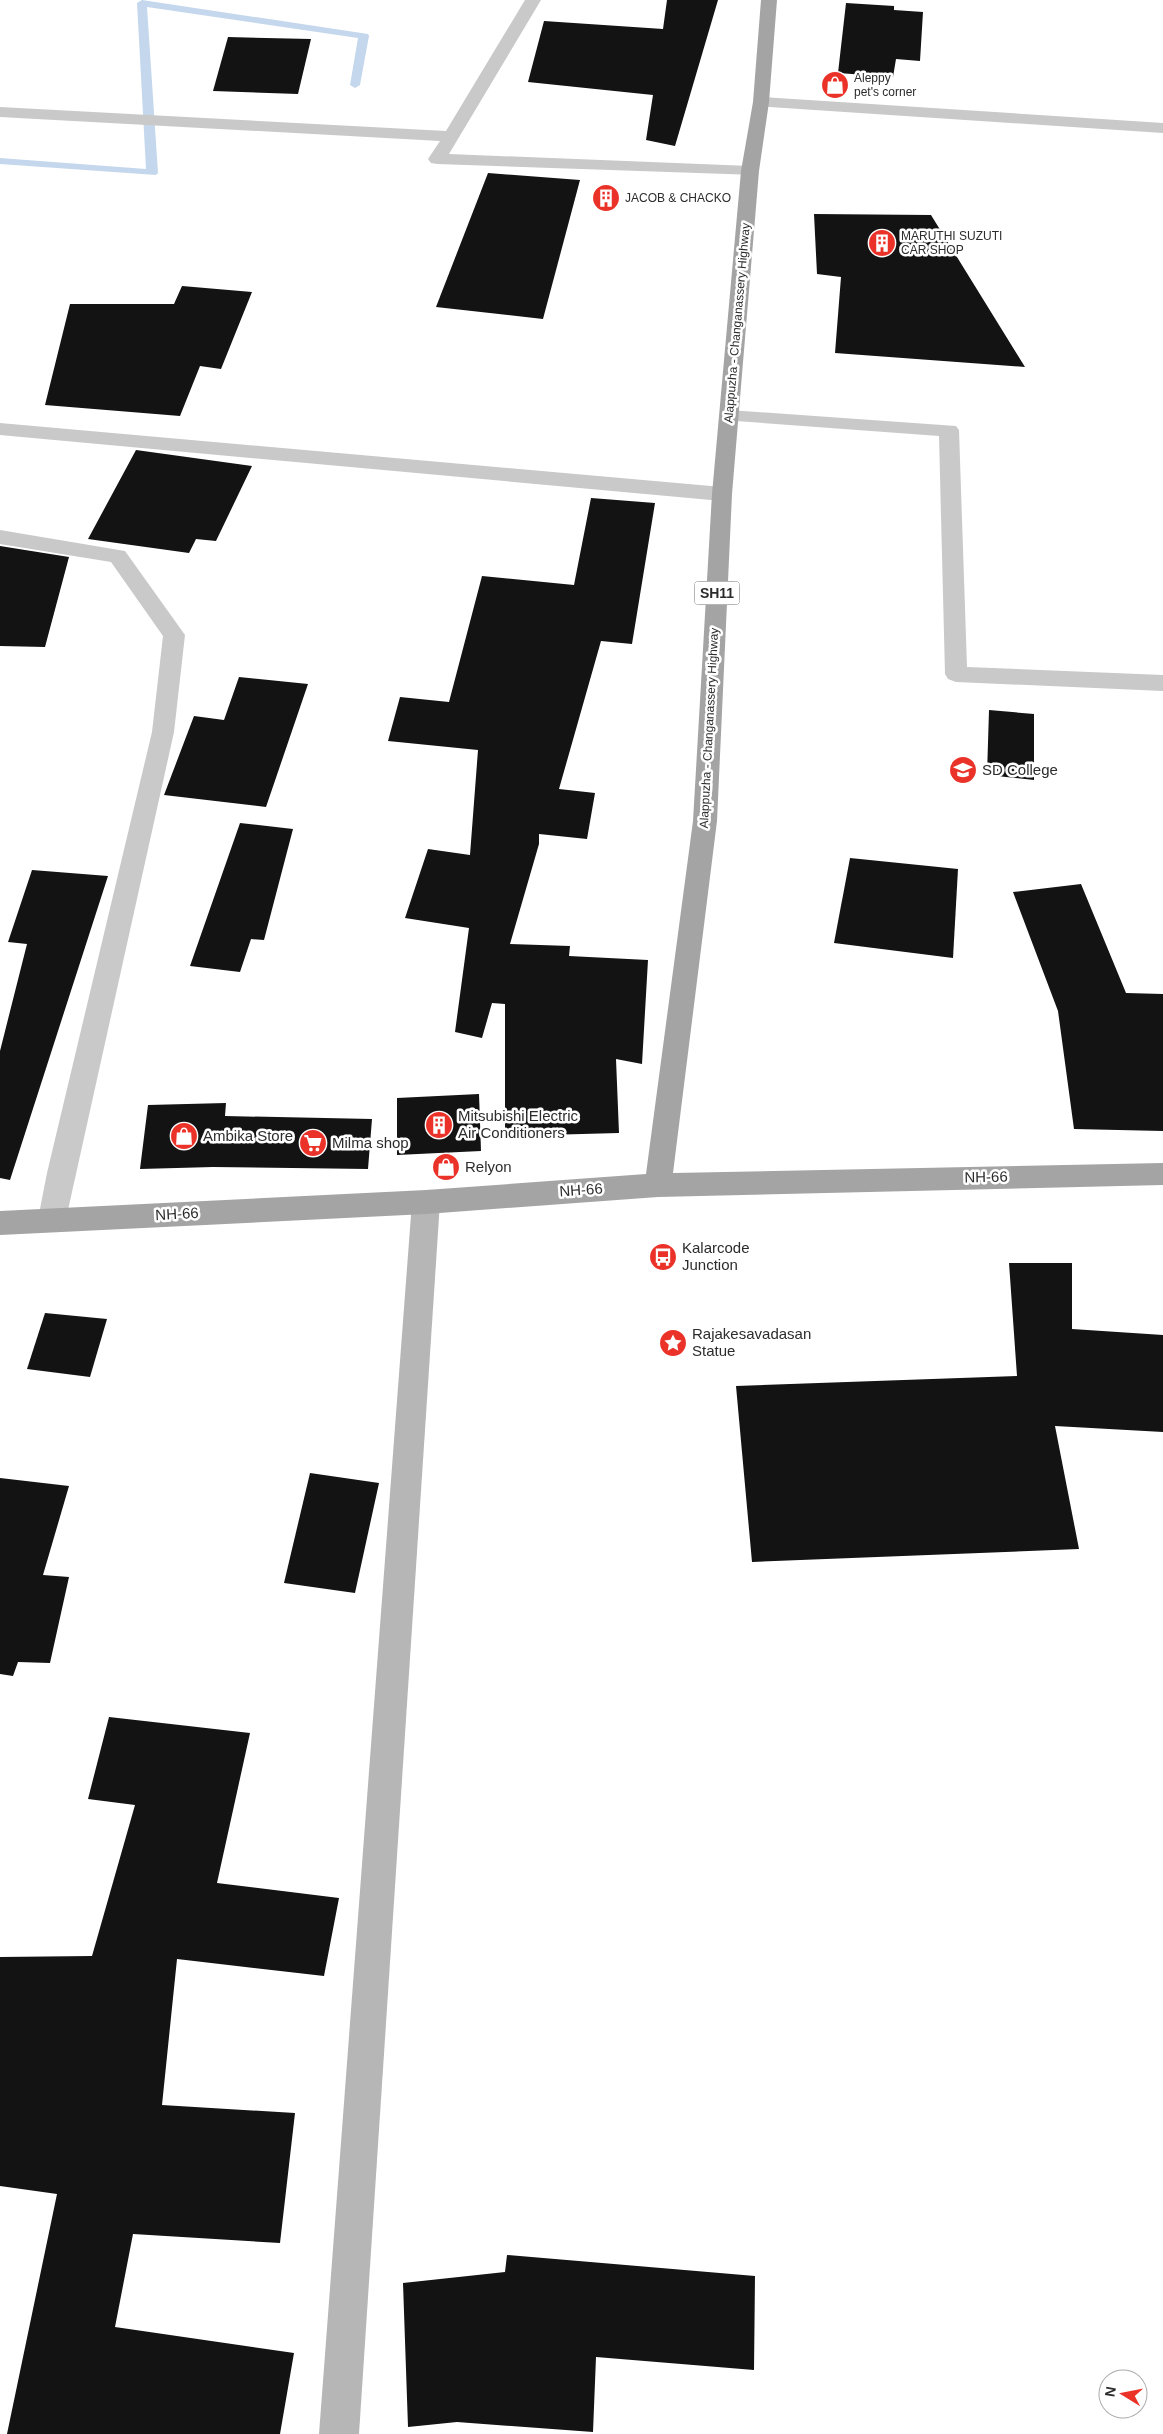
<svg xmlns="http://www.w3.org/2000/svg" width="1163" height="2434" viewBox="0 0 1163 2434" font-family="Arial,sans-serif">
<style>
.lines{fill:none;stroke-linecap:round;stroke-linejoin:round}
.stream{fill:#c4d7ec;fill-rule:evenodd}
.building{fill:#131313}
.lane{fill:#c9c9c9;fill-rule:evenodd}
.street{fill:#c9c9c9;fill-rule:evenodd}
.secondary{fill:#b6b6b6;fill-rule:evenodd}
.primary{fill:#a4a4a4;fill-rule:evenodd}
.labels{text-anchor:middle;stroke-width:5;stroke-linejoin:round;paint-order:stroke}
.far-poi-label{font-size:12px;fill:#2c2c2c;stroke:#fff;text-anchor:start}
.far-street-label{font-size:12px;fill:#2c2c2c;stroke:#fff}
.shield{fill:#fff;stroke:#6b6b6b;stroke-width:1}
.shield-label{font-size:14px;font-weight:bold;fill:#2c2c2c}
.poi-label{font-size:15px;fill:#2c2c2c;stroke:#fff;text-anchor:start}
.street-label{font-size:15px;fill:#2c2c2c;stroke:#fff}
</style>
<rect width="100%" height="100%" fill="#fff"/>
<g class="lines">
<path class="stream" d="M142,0L368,34L369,36L360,85L355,88L350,85L358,38L147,7L158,173L156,175L0,164V158L146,169L137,3Z"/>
</g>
<g class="building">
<path d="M667,0H718L675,146L646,140L653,95L528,82L544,21L663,29Z"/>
<path d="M846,3L894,6V10L923,12L920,61L896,59L893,77L838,73Z"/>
<path d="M228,37L311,39L298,94L213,91Z"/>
<path d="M488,173L580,180L543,319L436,307Z"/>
<path d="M814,214L931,215L1025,367L835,353L841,277L817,274Z"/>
<path d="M182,286L252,292L221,369L200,366L180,416L45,405L70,304H174Z"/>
<path d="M136,450L252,466L216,541L196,539L189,553L88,539Z"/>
<path d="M591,498L655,503L632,644L601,641L559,789L595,793L587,839L539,834V844L510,944L570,946L569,956L648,960L642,1064L616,1059L619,1133L505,1136V1004L492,1003L482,1038L455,1032L469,928L405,918L428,849L470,855L478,750L388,741L400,697L449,702L482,576L574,585Z"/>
<path d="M0,546L69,557L45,647L0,646Z"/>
<path d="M239,677L308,684L266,807L164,795L194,716L224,720Z"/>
<path d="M989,710L1034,714V780L987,775Z"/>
<path d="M240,823L293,829L264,940L251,939L240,972L190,966Z"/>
<path d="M850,858L958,869L953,958L834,943Z"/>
<path d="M32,870L108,876L10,1180L0,1178V1051L27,944L8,942Z"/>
<path d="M1081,884L1126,993L1163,994V1131L1074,1129L1058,1011L1013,892Z"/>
<path d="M479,1094L481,1151L397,1155V1098Z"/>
<path d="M226,1103L225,1116L372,1119L368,1169L213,1167L140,1169L148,1105Z"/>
<path d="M1009,1263H1072V1329L1163,1335V1432L1055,1426L1079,1549L752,1562L736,1386L1017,1376Z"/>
<path d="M45,1313L107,1319L90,1377L27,1369Z"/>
<path d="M310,1473L379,1483L355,1593L284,1583Z"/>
<path d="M0,1478L69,1486L43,1575L69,1577L50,1663L18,1662L13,1676L0,1674Z"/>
<path d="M109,1717L250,1733L217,1883L339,1898L324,1976L177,1959L162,2105L295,2113L280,2243L133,2234L115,2327L294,2353L280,2434H7L57,2194L0,2186V1957L92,1956L135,1805L88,1799Z"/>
<path d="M507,2255L755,2276L754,2370L596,2357L593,2432L457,2422L408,2427L403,2283L505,2272Z"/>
</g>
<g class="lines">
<g class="lane">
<path d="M729,410L956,426L959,430L967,667L1163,675V691L956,682L948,679L945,674L939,436L722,420L719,416L722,412Z"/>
<path d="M163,724L171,726L174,732L66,1219L62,1227L52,1231L42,1227L38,1219L47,1173L152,732L155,726Z"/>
</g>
<g class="street">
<path d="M525,0H541L449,154L750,166L756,167L759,171L756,175L437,164L431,163L428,159L440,141L0,117V107L446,131Z"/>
<path d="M761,97L1163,123V133L755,106L753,102L755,98Z"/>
<path d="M0,423L722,487L729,489L732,494L729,499L722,501L0,435Z"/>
<path d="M0,530L125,551L185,635L174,732L171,738L163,740L155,738L152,732L163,636L111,562L0,544Z"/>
</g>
<path class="secondary" d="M426,1190L436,1194L440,1202L359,2434H319L412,1202L416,1194Z"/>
<path class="primary" d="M761,0H777L769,102L759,171L732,494L717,821L673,1173L1163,1163V1185L658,1197L426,1214L0,1235V1211L426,1190L646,1174L693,821L712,494L741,171L753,102Z"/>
</g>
<defs>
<g id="shop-disc" transform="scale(1.4375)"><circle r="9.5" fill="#ea3228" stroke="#fff"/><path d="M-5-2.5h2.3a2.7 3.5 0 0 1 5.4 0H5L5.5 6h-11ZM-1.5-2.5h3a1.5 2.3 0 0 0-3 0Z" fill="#fff"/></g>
<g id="building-disc" transform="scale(1.4375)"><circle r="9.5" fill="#ea3228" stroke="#fff"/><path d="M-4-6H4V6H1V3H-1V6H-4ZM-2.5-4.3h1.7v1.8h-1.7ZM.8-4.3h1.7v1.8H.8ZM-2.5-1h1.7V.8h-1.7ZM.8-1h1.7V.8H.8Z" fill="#fff"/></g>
<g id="university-disc" transform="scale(1.4375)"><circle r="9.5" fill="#ea3228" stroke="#fff"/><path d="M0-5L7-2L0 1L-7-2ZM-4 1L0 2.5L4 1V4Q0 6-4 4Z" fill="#fff"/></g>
<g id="supermarket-disc" transform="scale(1.4375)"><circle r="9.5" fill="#ea3228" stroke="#fff"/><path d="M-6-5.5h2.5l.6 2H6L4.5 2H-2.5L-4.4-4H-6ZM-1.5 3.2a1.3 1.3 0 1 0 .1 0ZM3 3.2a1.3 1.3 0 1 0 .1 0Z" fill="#fff"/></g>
<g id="bus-disc" transform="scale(1.4375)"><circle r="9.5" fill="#ea3228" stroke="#fff"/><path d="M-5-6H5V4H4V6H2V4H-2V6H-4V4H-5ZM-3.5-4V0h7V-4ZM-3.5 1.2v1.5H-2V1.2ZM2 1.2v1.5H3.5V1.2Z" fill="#fff"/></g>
<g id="sight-disc" transform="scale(1.4375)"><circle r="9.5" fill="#ea3228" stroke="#fff"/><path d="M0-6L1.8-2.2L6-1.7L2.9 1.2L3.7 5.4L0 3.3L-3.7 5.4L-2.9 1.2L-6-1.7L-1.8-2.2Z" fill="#fff"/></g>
</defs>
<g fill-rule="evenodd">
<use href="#shop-disc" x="835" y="85"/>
<use href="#building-disc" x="606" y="198"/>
<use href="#building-disc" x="882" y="243"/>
<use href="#university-disc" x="963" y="770"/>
<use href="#building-disc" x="439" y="1125"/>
<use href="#shop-disc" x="184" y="1136"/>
<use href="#supermarket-disc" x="313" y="1143"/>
<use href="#shop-disc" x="446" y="1167"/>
<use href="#bus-disc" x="663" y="1257"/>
<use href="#sight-disc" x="673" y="1343"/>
</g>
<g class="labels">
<g class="far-poi-label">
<text x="854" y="82">Aleppy<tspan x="854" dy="14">pet's corner</tspan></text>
<text x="625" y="202">JACOB &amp; CHACKO</text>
<text x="901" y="240">MARUTHI SUZUTI<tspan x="901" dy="14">CAR SHOP</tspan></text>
</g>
<g class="far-street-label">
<text transform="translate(737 323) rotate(-85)" y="4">Alappuzha - Changanassery Highway</text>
<text transform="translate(709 728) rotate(-87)" y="4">Alappuzha - Changanassery Highway</text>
</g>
<rect class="shield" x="694.5" y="581.5" width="45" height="23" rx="4"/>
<g class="shield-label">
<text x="717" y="598">SH11</text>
</g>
<g class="poi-label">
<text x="982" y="775">SD College</text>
<text x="458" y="1121">Mitsubishi Electric<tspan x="458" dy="17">Air Conditioners</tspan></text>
<text x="203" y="1141">Ambika Store</text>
<text x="332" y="1148">Milma shop</text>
<text x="465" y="1172">Relyon</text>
<text x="682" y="1253">Kalarcode<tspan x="682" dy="17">Junction</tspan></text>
<text x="692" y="1339">Rajakesavadasan<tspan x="692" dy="17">Statue</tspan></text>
</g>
<g class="street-label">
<text transform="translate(986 1177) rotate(-1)" y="5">NH-66</text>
<text transform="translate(581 1190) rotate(-4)" y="5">NH-66</text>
<text transform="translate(177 1214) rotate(-3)" y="5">NH-66</text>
</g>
</g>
<g transform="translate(1123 2394) rotate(280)"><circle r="24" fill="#ffffff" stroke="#ababab"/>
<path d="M0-4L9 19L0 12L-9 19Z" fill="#ea3228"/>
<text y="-8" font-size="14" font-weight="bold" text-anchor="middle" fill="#2c2c2c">N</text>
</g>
</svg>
